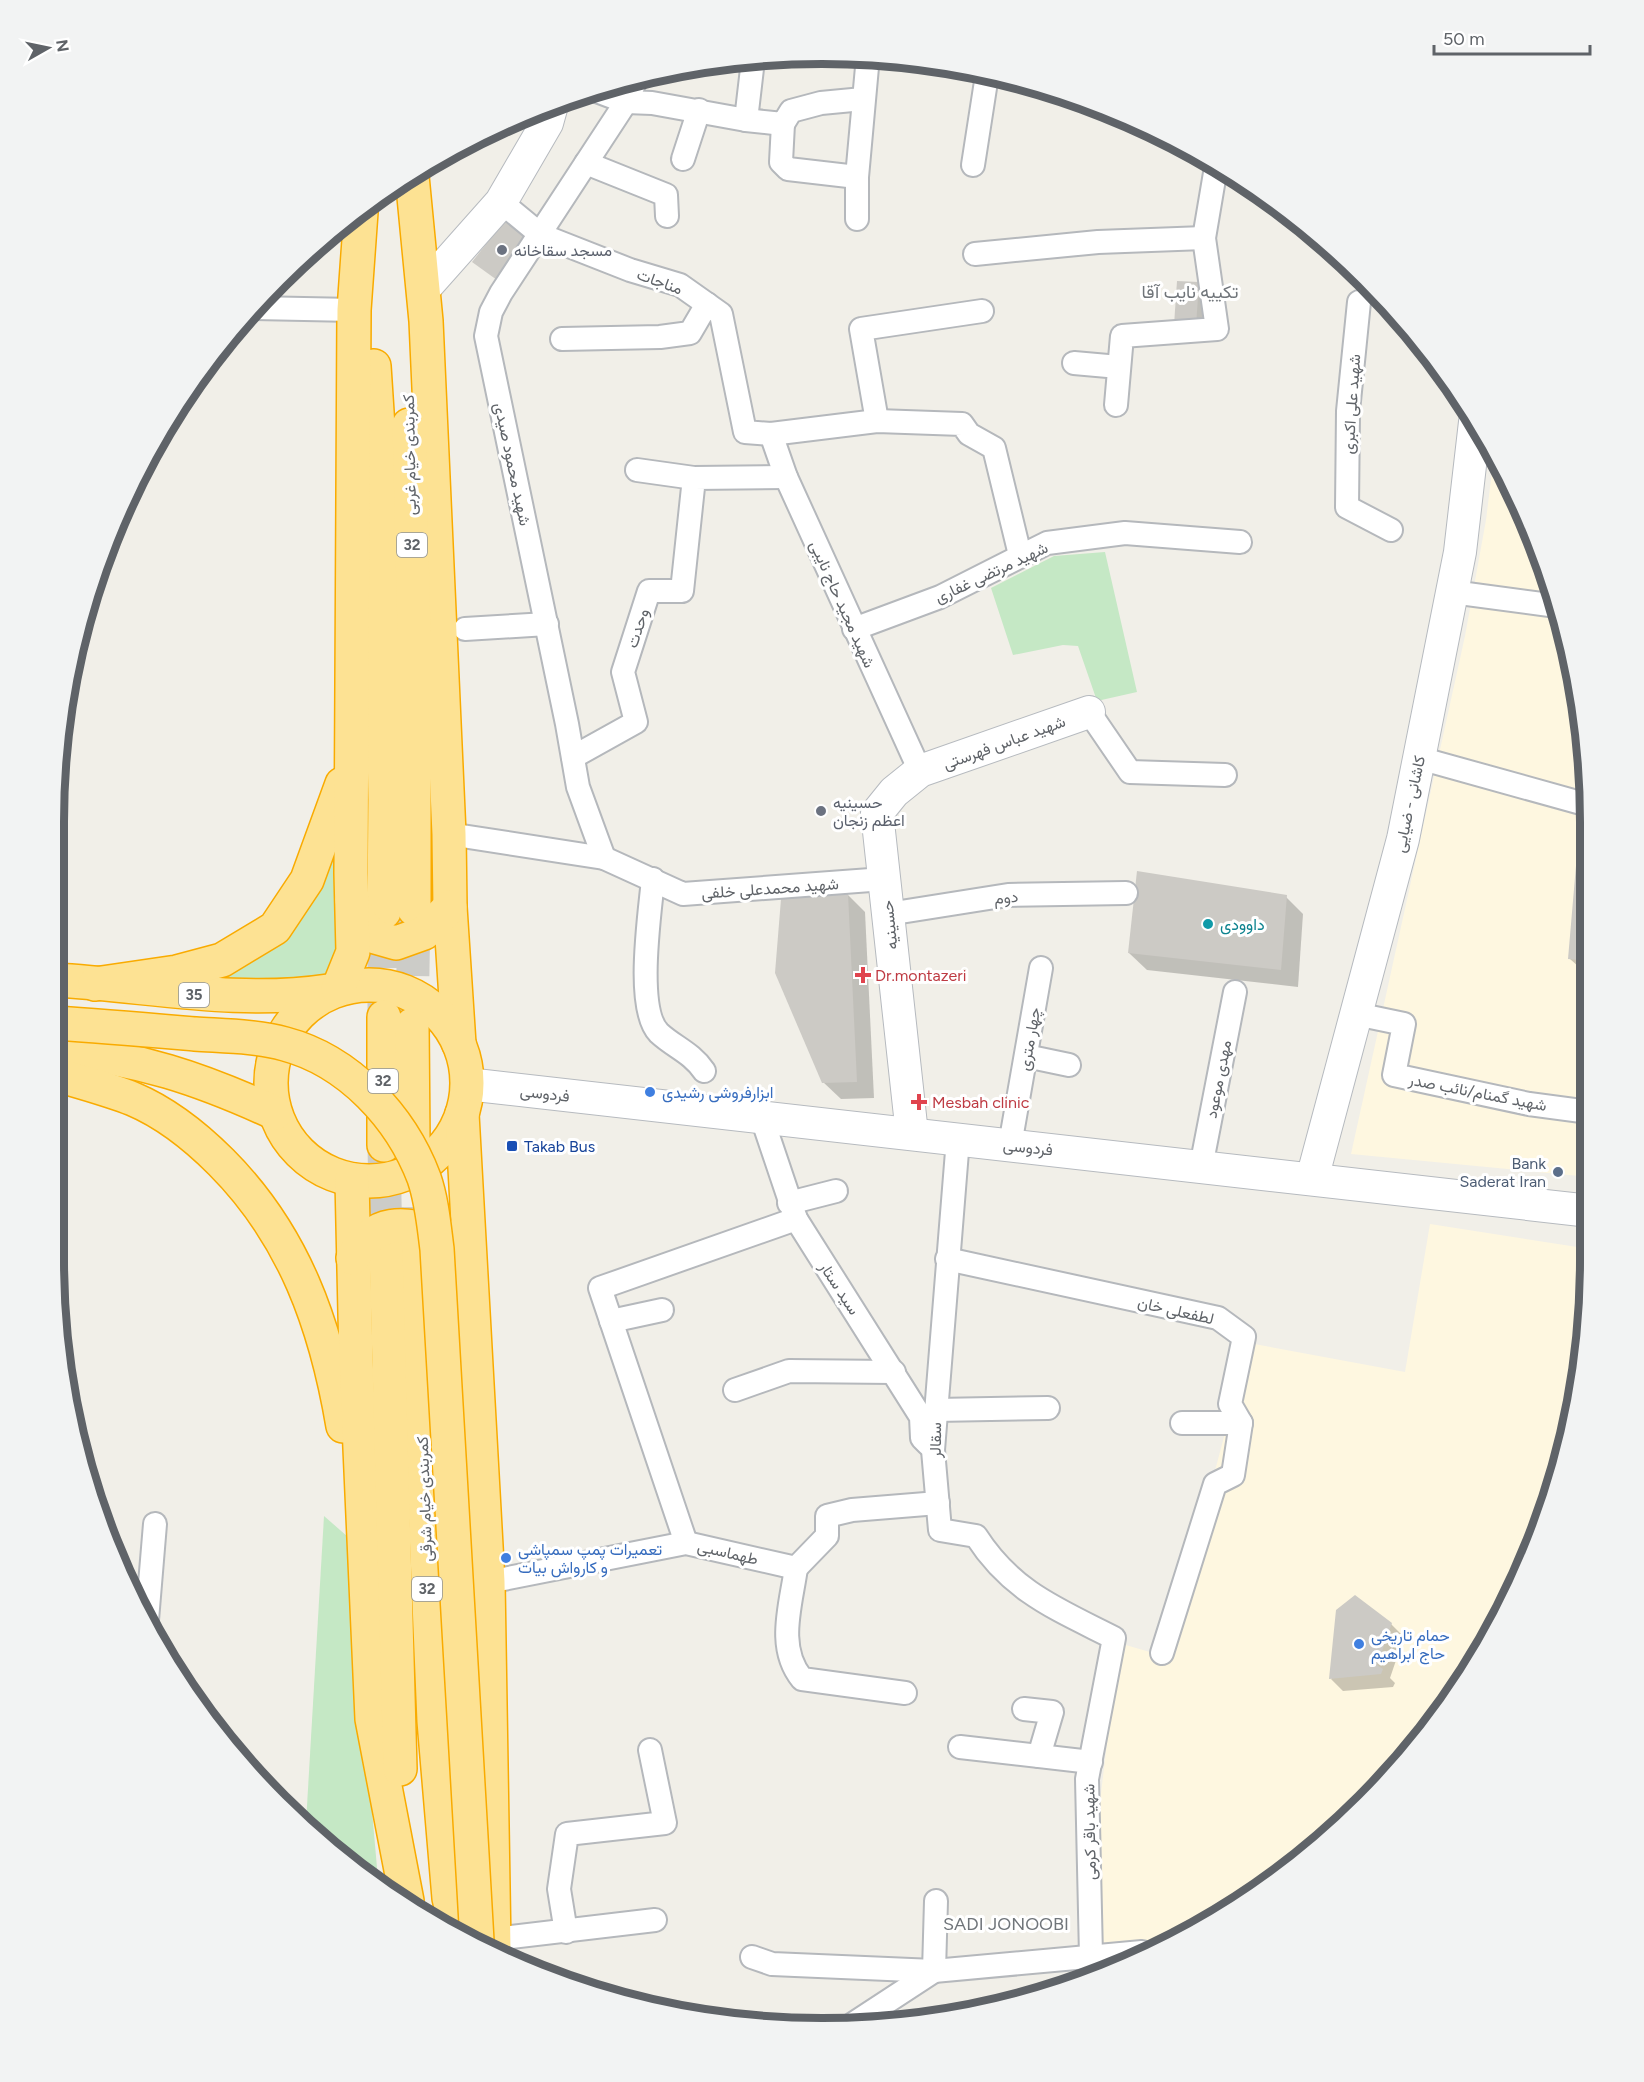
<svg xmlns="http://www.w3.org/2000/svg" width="1644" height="2082" viewBox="0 0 1644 2082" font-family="Figtree,Vazirmatn,sans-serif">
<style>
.commercial{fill:#fef7e0}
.green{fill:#c5e8c5}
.shadow{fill:#0003}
.building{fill:#cccac5}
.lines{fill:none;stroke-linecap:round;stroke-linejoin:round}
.highway-tunnel{stroke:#ccccc8;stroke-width:33;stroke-dasharray:33 16;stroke-linecap:butt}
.street-casing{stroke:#b5b8bc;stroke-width:26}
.secondary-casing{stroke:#b6babf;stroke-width:34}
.highway-casing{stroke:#f9ab00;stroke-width:36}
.street{stroke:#fff;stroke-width:22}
.secondary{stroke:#fff;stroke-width:32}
.highway{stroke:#fde293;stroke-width:33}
.highway-bridge-casing{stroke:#f9ab00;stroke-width:36;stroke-linecap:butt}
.highway-bridge{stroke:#fde293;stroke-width:33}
.worship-dot{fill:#6b7280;stroke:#fff;stroke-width:2}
.culture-dot{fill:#0f9aa8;stroke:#fff;stroke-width:2}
.health-dot{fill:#e0444e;stroke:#fff;stroke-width:2}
.shop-dot{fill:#3f7fe0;stroke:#fff;stroke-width:2}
.transit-dot{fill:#1a4fb4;stroke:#fff;stroke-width:2}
.service-dot{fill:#5c6f8a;stroke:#fff;stroke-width:2}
.labels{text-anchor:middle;stroke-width:6;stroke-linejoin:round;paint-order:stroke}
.shield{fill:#fff;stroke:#8f9295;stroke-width:1.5}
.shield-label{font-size:15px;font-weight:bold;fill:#5f6368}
.worship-label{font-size:16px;fill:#5b616d;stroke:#fff;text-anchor:start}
.street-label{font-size:16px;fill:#5f6368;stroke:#fff}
.culture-label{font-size:16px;fill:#0d838f;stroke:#fff;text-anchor:start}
.health-label{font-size:16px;fill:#be3a42;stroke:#fff;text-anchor:start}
.shop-label{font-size:16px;fill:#366cbe;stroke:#fff;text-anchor:start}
.transit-label{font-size:16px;fill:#164399;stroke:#fff;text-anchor:start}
.service-label{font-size:16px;fill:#4e5e75;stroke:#fff;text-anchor:end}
.neighbourhood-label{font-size:18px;fill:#70757a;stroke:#fff}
.rim{fill:none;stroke:#5f6368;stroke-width:8}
</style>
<rect width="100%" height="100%" fill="#f1efe8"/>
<g class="commercial">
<path d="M1494,455L1564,623L1588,771L1590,1177L1351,1154L1465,636L1486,520Z"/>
<path d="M1430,1224L1590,1249L1575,1410L1532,1554L1460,1687L1329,1837L1206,1925L1095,1971L1093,1860L1119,1643L1160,1655L1167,1651L1249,1343L1405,1372Z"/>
</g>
<g class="green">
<path d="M1105,552L1137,692L1097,701L1078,646L1063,645L1013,655L991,588L1054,556Z"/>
<path d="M341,813V947L327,981L205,989L220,973L249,958Z"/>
<path d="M324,1516L348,1537L378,1879L306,1823Z"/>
</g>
<g class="shadow">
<path d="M1198,284L1206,292L1204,334L1184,332Z"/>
<path d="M1581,821H1588L1589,976L1570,959Z"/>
<path d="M848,895L865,912L874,1098L841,1099L823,1082Z"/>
<path d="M1286,897L1303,914L1298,987L1147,970L1129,953Z"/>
<path d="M1391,1624L1404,1637L1390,1678L1395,1683L1393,1687L1343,1691L1331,1679Z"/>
</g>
<g class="building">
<path d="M508,216L532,237L497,280L472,262Z"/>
<path d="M1177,281L1199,282L1196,326L1174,325Z"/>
<path d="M1580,819L1588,820L1589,961L1568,959Z"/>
<path d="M1137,871L1287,895L1281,970L1128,953Z"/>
<path d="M848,894L857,1082L822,1083L775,973L781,899L786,897Z"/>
<path d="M1355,1595L1392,1623L1377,1665L1383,1669L1381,1674L1329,1679L1336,1610Z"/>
</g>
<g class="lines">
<g class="highway-tunnel">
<path d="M384,1017V912"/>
<path d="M412,1025L414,910"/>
<path d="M384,1145L386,1252"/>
<path d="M413,1158L414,1243"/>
</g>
<g class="street-casing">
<g id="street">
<path d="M594,90L626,102L652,103L746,120L753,60"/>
<path d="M746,120L783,124L791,111L821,103L863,99"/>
<path d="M783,124L781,162L788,169L857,177"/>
<path d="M683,159L699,110"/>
<path d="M586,163L666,195L667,216"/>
<path d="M973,165L987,75"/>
<path d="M501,202L541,235L630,270L680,285L721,314L745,432L771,434L877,421L962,424L969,434L994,448L1020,555"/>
<path d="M857,219V177L868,56"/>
<path d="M975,254L1098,242L1204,238"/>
<path d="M1359,302L1348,411L1347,507L1391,530"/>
<path d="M252,308L354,310"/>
<path d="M562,339L660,337L690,333L707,304"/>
<path d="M1074,363L1119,367"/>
<path d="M1116,405L1122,336L1217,329L1204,238L1216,167"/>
<path d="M877,421L861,329L982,311"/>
<path d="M771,434L786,477L920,771"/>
<path d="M637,470L694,478"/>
<path d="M1452,592L1557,606"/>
<path d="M465,629L547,624"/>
<path d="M854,629L940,597L1047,543L1125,533L1240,542"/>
<path d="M1089,712L1130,772L1225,775"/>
<path d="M573,757L636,722L623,672L649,591H682L694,478L786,477"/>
<path d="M1419,758L1588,805"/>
<path d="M449,834L604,858L683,894L884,879"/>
<path d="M604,858L578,787L567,724L486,336L491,312L501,293L626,102L636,80"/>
<path d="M653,879C650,913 635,1009 659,1033C674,1047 692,1053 704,1071"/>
<path d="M888,914L1008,895L1126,893"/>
<path d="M1356,1014L1404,1024L1394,1075L1529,1104L1589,1112"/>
<path d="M1026,1056L1069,1065"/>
<path d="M762,1118L796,1219L921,1417L922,1438L928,1444"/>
<path d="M958,1139L933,1450L940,1530L976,1536C1012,1592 1057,1609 1114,1638L1087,1779L1091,1956"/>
<path d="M1010,1145L1041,968"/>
<path d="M1201,1167L1235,992"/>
<path d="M789,1203L836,1191"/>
<path d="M947,1259L1218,1318L1244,1337L1230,1404L1241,1423L1233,1475L1215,1484L1162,1653"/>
<path d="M611,1321L662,1310"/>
<path d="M735,1390L789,1371L894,1372"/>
<path d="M936,1410L1048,1408"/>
<path d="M1182,1423H1241"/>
<path d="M686,1543L600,1288L796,1219"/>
<path d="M796,1568C791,1605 776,1647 802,1679L905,1693"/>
<path d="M488,1582L686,1543L796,1568L827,1536V1516L852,1510L938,1503"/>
<path d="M147,1620L155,1524"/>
<path d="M1024,1709L1052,1712L1039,1756"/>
<path d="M960,1747L1091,1762"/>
<path d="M566,1932L559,1889L567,1834L665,1823L650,1750"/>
<path d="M494,1939L655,1920"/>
<path d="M752,1957L772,1964L934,1971L1142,1952"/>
<path d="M853,2024L934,1971L936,1901"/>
</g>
</g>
<g class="secondary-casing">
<g id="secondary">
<path d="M423,290L501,202L547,123L552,105"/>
<path d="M467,1084L1590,1211"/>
<path d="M912,1134L877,813L894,792L920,771L1089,712"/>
<path d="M1312,1179L1403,839L1460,552L1475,422"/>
</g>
</g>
<g class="highway-casing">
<g id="highway">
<path d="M412,176L426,321L449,834L450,907L459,1044"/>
<path d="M374,366L378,427L385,799L384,912"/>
<path d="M409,425L414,632V909"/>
<path d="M352,900L361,924L375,937L396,943L424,933L450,907"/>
<path d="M55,980C147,985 236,1005 328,991"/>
<path d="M95,984L177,972L222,960L275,928L307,880L342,784"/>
<circle cx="369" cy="1083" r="98"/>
<path d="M338,989L353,952L351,873L354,310L361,212"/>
<path d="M384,1017V1145"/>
<path d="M412,1025L413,1143"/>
<path d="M55,1051C137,1057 201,1079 275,1113"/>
<path d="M55,1074C80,1082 108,1089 133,1099C166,1113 196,1137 221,1162C294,1235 326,1325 343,1426"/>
<path d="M462,1114L488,1582L494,1948"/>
<path d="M352,1180L356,1358L372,1719L407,1901"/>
<path d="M414,1243L434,1721L449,1898L457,1933"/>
<path d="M386,1252L400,1769"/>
<path d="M353,1258C374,1218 404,1222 442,1234"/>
</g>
</g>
<use href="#street" class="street"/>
<use href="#secondary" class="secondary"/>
<use href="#highway" class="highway"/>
<g class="highway-bridge-casing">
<path id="highway-bridge" d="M55,1023C102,1026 148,1030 195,1034C225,1036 256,1036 285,1044C349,1061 401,1117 424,1178C432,1201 434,1226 437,1249L477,1941"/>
</g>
<use href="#highway-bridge" class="highway-bridge"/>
</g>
<g class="worship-dot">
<circle cx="502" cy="250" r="6"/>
<circle cx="821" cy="811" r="6"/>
</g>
<circle class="culture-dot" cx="1208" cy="924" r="6"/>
<g class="health-dot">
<path d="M860 966h6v6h6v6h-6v6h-6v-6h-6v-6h6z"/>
<path d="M916 1093h6v6h6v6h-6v6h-6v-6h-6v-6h6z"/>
</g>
<g class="shop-dot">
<circle cx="650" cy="1092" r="6"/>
<circle cx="506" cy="1558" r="6"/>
<circle cx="1359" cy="1644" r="6"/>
</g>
<rect class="transit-dot" x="506" y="1140" width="12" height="12" rx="3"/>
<circle class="service-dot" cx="1558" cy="1172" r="6"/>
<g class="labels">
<g class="shield">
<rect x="397" y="533" width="30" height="24" rx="4.5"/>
<rect x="179" y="983" width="30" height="24" rx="4.5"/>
<rect x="368" y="1069" width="30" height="24" rx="4.5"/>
<rect x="412" y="1577" width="30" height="24" rx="4.5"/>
</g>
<g class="shield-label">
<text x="412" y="550">32</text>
<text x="194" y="1000">35</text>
<text x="383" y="1086">32</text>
<text x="427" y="1594">32</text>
</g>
<g class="worship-label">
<text x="514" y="256">مسجد سقاخانه</text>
<text x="833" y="808">حسینیه<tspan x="833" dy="18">اعظم زنجان</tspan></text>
</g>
<g class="street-label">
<text transform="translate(660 281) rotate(20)" y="6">مناجات</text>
<text transform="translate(1351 404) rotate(-86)" y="6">شهید علی اکبری</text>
<text transform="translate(409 455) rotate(-91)" y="6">کمربندی خیام غربی</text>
<text transform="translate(513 464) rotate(78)" y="6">شهید محمود صیدی</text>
<text transform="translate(991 572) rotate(-25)" y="6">شهید مرتضی غفاری</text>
<text transform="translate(843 604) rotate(66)" y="6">شهید مجید حاج نایبی</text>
<text transform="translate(637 628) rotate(-72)" y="6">وحدت</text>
<text transform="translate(1004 742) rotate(-20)" y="6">شهید عباس فهرستی</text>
<text transform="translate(1409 804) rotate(-78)" y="6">کاشانی - ضیایی</text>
<text transform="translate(770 888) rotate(-4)" y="6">شهید محمدعلی خلفی</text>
<text transform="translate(1006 897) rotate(-5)" y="6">دوم</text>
<text transform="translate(889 925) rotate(-96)" y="6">حسینیه</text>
<text transform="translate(1029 1039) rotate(-80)" y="6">چهار متری</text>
<text transform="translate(1218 1079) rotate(-79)" y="6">مهدی موعود</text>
<text transform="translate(1478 1092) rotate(11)" y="6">شهید گمنام/نائب صدر</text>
<text transform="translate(545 1093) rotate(7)" y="6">فردوسی</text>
<text transform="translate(1028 1147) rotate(6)" y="6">فردوسی</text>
<text transform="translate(840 1288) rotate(57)" y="6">سید ستار</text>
<text transform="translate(1176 1310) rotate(13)" y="6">لطفعلی خان</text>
<text transform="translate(935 1440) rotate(-89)" y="6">سقالر</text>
<text transform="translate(424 1499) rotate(-92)" y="6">کمربندی خیام شرقی</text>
<text transform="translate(728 1552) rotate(13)" y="6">طهماسبی</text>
<text transform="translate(1089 1832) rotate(-91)" y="6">شهید باقر کرمی</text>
</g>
<g class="culture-label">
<text x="1220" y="930">داوودی</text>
</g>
<g class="health-label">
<text x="875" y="981">Dr.montazeri</text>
<text x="932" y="1108">Mesbah clinic</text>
</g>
<g class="shop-label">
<text x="662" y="1098">ابزارفروشی رشیدی</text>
<text x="518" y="1555">تعمیرات پمپ سمپاشی<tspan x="518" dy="18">و کارواش بیات</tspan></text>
<text x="1371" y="1641">حمام تاریخی<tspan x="1371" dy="18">حاج ابراهیم</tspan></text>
</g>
<g class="transit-label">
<text x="524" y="1152">Takab Bus</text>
</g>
<g class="service-label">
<text x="1546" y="1169">Bank<tspan x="1546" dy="18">Saderat Iran</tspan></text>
</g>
<g class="neighbourhood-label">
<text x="1190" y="298">تکییه نایب آقا</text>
<text x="1006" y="1930">SADI JONOOBI</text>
</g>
</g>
<path d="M0 0H1644V2082H0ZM822 64H822A758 758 0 0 1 1580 822V1260A758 758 0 0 1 822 2018H822A758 758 0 0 1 64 1260V822A758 758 0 0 1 822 64Z" fill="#f2f3f3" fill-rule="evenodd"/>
<path class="rim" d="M822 64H822A758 758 0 0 1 1580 822V1260A758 758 0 0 1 822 2018H822A758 758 0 0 1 64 1260V822A758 758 0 0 1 822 64Z"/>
<g transform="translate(48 48) rotate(81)" stroke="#ffffff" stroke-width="4.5" paint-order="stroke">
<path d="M0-4.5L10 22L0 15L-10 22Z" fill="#5f6368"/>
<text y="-9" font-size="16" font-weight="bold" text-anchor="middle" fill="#5f6368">N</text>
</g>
<path d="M1434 45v9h156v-9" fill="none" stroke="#5f6368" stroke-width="3"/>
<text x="1443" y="45" font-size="18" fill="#5f6368" stroke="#ffffff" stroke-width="4.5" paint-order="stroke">50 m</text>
</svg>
